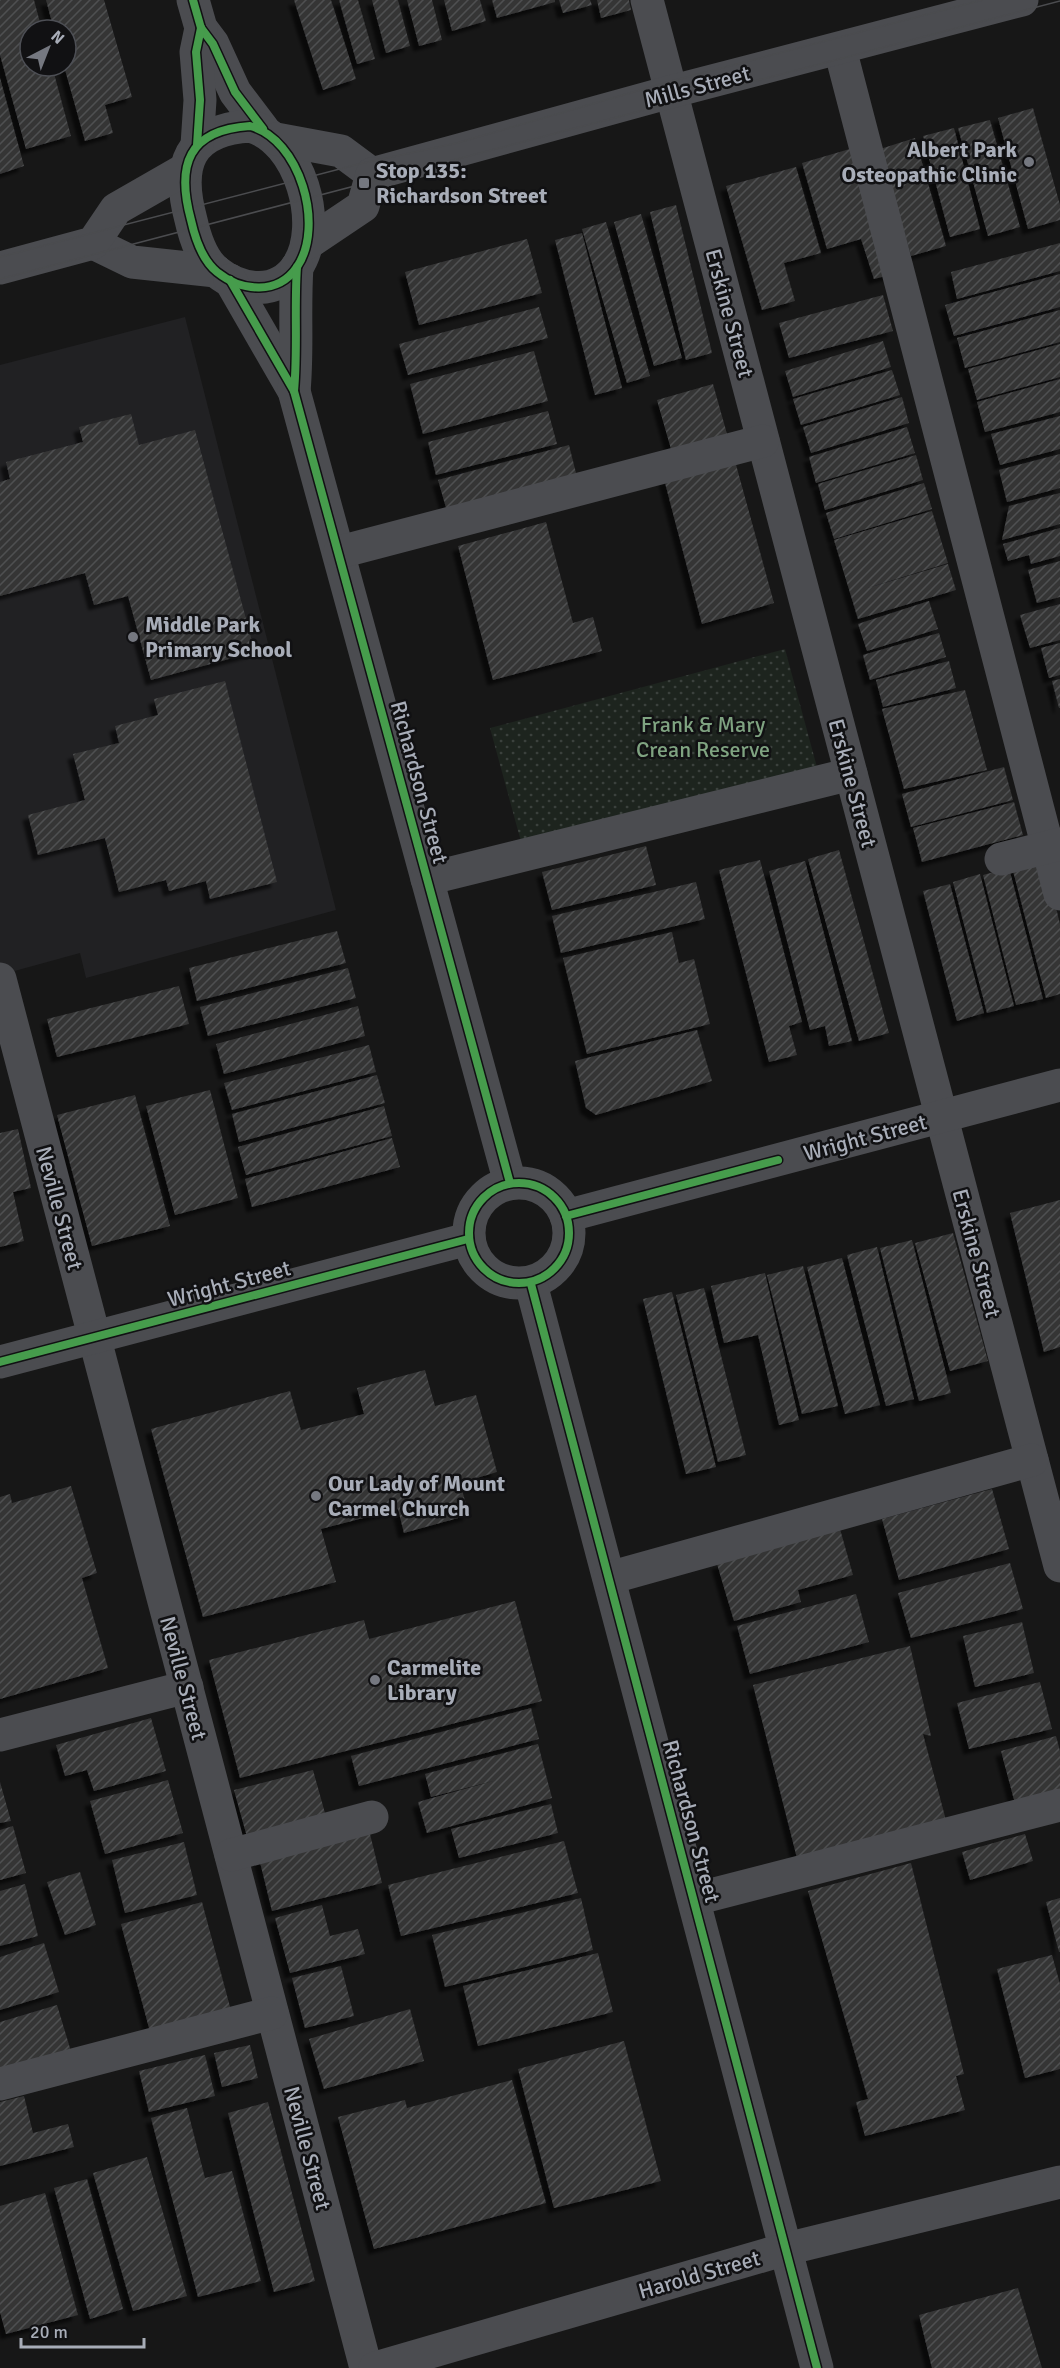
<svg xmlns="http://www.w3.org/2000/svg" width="1060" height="2368" viewBox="0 0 1060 2368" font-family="Signika,sans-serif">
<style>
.built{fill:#212123}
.green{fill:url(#green-dots)}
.building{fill:url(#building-hatch);filter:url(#shadow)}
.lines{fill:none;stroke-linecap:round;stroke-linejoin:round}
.minor{stroke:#4b4c50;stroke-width:33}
.tram{stroke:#4b4c4f;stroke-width:1.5}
.cycleway-casing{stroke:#111113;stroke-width:11}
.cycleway{stroke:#469c4c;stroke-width:8}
.poi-dot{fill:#757880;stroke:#111113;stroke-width:2}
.labels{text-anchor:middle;stroke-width:5;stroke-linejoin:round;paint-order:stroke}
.street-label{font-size:22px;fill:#a8adb8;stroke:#111113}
.poi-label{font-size:22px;font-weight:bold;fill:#a8adb8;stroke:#111113;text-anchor:start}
.park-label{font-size:22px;fill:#7fa381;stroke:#111113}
</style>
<defs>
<pattern id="green-dots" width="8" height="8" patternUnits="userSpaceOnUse" patternTransform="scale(1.5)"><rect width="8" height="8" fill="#1d241e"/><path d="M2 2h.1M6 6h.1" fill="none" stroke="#3b413d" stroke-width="1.8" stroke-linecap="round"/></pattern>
<pattern id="building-hatch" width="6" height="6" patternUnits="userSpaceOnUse" patternTransform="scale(1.5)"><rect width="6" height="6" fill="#353536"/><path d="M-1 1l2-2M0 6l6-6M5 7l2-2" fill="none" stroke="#4f5051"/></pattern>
<filter id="shadow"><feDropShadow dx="-5.5" dy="5.5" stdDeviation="1.5" flood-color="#0009"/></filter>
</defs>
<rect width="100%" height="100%" fill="#171717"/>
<path class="built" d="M185,317L336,910L86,978L80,953L0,975V365Z"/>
<path class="green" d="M785,649L818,771L523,849L490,728Z"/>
<g class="building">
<path d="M0,0H34L42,30H30V66H52L71,136L26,149L0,55Z"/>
<path d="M46,0H104L132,97L105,105L113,133L85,141L64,66L66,30H54Z"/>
<path d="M294,0H331L356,79L323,90Z"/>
<path d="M339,0H358L375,59L357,64Z"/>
<path d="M372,0H398L410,46L386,53Z"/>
<path d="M407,0H432L442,40L419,46Z"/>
<path d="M444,0H480L486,21L452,31Z"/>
<path d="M492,0H555V2L497,18Z"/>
<path d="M559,0H590L592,5L563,13Z"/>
<path d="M597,0H629L631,10L601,18Z"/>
<path d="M0,78L24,166L0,174Z"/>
<path d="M1033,108L1060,205V220L1028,229L998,118Z"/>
<path d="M990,120L1020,227L988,236L958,128Z"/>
<path d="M954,128L980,229L950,237L923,136Z"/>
<path d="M915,138L946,246L911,256L880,149Z"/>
<path d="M860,146L897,273L874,279L861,239L827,249L802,163Z"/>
<path d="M796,167L821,253L784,263L795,301L762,310L726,186Z"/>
<path d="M676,205L712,353L686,360L650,212Z"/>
<path d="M641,214L682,358L654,366L614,222Z"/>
<path d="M606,222L650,376L627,383L582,229Z"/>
<path d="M582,233L622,388L595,395L555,240Z"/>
<path d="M527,239L542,293L419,325L405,272Z"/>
<path d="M1060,243V271L957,299L951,272Z"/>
<path d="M1060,274V307L954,336L945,305Z"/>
<path d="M883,295L893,331L789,358L779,323Z"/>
<path d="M539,307L548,338L408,375L399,344Z"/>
<path d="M1060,310V342L965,368L957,338Z"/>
<path d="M883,341L891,367L793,397L785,371Z"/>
<path d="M1060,344V377L977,400L968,369Z"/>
<path d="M534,351L548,401L423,434L410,384Z"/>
<path d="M892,370L900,395L801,425L793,399Z"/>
<path d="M1060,379V412L985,432L977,402Z"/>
<path d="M713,384L729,441L673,456L657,400Z"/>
<path d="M902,397L909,423L811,453L803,427Z"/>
<path d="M548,411L557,444L436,475L428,442Z"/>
<path d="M131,414L139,445L195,430L255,652L151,680L128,596L94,605L85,573L0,596V482L10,479L6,462L83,442L79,427Z"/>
<path d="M1060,416V449L1000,465L991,434Z"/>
<path d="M907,427L915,453L816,483L809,457Z"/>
<path d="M569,445L577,477L447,511L438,480Z"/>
<path d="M1060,454V488L1007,502L999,470Z"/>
<path d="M916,455L923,480L825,510L818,484Z"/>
<path d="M735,461L774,603L702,624L664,479Z"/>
<path d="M924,483L932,509L834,539L826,513Z"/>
<path d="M1060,493V524L1002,540L1009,506Z"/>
<path d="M932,511L948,563L861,590L948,564L956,590L858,619L834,540Z"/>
<path d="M546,522L573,623L593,617L602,651L493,680L458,546Z"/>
<path d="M1060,528V556L1031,564L1029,555L1008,561L1003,544Z"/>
<path d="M1060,561V597L1037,603L1028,570Z"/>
<path d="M929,601L938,629L867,651L858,624Z"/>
<path d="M1060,604V640L1030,648L1020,615Z"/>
<path d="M939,633L946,657L870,680L863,655Z"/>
<path d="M1060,643V675L1049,678L1041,648Z"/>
<path d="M949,661L956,688L883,707L876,680Z"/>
<path d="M1060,679V708H1059L1052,681Z"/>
<path d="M225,681L277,882L210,899L206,881L169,891L166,880L119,892L105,838L38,855L28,815L85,800L73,754L119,743L115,726L158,715L154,699Z"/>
<path d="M965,690L987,770L904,789L882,709Z"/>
<path d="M1004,767L1013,800L911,827L902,794Z"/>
<path d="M1014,802L1023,835L922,862L913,828Z"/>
<path d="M646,846L656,885L552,910L542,872Z"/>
<path d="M839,850L889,1033L859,1041L808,859Z"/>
<path d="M1044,859L1060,924V994L1046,998L1012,867Z"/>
<path d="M760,860L802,1022L789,1026L797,1055L769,1062L719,870Z"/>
<path d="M805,861L852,1041L829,1046L825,1026L810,1030L769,871Z"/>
<path d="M1009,868L1043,999L1016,1005L983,875Z"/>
<path d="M980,874L1014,1006L987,1013L953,882Z"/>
<path d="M696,882L705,919L561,953L552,916Z"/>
<path d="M950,884L984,1013L957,1021L923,891Z"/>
<path d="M337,931L346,963L197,1001L189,968Z"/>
<path d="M672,932L679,963L694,959L710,1024L587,1054L563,958Z"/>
<path d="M348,968L356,998L208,1036L200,1007Z"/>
<path d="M179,986L189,1024L57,1057L47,1019Z"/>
<path d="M358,1006L365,1036L224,1074L216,1044Z"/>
<path d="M697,1030L712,1081L596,1115L586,1108L575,1061Z"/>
<path d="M369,1045L376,1072L232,1110L224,1083Z"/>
<path d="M377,1075L385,1103L239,1142L232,1114Z"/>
<path d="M210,1090L238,1198L175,1215L146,1106Z"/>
<path d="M135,1095L170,1226L92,1246L57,1115Z"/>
<path d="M384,1106L392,1136L246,1175L238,1147Z"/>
<path d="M18,1129L31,1188L13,1192L24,1241L0,1247V1133Z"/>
<path d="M392,1138L400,1167L252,1207L245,1179Z"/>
<path d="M1060,1200V1347L1044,1352L1010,1213Z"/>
<path d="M953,1233L988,1361L950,1371L915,1243Z"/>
<path d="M912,1240L951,1393L919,1401L880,1248Z"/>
<path d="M877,1247L914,1399L886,1406L847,1255Z"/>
<path d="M842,1258L880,1405L845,1414L807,1267Z"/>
<path d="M803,1266L838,1406L802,1414L767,1275Z"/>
<path d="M765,1273L799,1420L779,1425L758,1335L724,1343L711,1286Z"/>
<path d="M704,1288L746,1455L718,1462L676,1295Z"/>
<path d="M672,1292L716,1467L686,1474L643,1299Z"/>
<path d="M425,1370L435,1406L476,1395L497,1472L460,1483L469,1515L404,1533L398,1509L321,1529L336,1582L203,1617L151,1429L290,1391L301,1430L364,1414L357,1388Z"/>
<path d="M71,1486L97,1573L82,1578L108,1668L0,1699V1497L10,1494L12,1503Z"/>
<path d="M992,1489L1009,1549L899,1580L882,1519Z"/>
<path d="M840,1529L853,1575L798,1590L801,1602L734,1621L717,1564Z"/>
<path d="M1010,1563L1023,1609L911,1638L898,1593Z"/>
<path d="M856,1594L869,1642L750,1674L737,1626Z"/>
<path d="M515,1601L542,1701L240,1778L209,1660L364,1620L369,1639Z"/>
<path d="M1022,1622L1034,1673L975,1687L963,1636Z"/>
<path d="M910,1646L931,1736L923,1734L947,1824L798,1862L753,1685Z"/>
<path d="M1040,1682L1052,1729L969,1749L957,1703Z"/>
<path d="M531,1708L539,1739L359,1786L351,1756Z"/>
<path d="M151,1718L166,1771L94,1791L87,1770L65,1776L56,1745Z"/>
<path d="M1056,1736L1060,1751V1799L1017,1811L1001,1751Z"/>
<path d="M538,1744L552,1798L427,1833L418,1802L497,1780L431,1797L425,1774Z"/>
<path d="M313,1770L328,1824L249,1844L234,1790Z"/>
<path d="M168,1780L183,1833L105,1854L90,1801Z"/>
<path d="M0,1782L11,1821L0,1823Z"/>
<path d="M551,1804L558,1833L459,1858L451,1829Z"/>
<path d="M13,1826L26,1873L0,1880V1830Z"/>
<path d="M369,1830L382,1883L272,1911L259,1858Z"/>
<path d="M1025,1834L1033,1861L970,1880L962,1852Z"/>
<path d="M564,1841L578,1893L401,1936L388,1885Z"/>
<path d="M184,1842L197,1895L125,1913L112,1860Z"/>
<path d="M911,1863L964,2074L956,2076L965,2110L865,2136L856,2102L868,2099L808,1891Z"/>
<path d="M80,1872L96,1925L65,1935L47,1882Z"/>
<path d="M25,1884L38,1936L0,1946V1891Z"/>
<path d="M581,1898L593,1950L445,1987L432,1935Z"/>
<path d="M1060,1898V1952H1059L1046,1902Z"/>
<path d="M202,1902L233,2018L152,2039L121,1924Z"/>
<path d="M322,1905L330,1936L358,1929L365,1954L290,1973L275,1918Z"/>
<path d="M44,1943L59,1992L0,2010V1957Z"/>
<path d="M598,1953L613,2012L478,2046L463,1986Z"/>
<path d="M1052,1955L1060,1984V2069L1025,2078L997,1969Z"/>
<path d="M341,1966L354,2016L305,2028L292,1978Z"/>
<path d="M57,2005L73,2058L0,2079V2022Z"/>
<path d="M410,2009L424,2061L324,2089L309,2039Z"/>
<path d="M624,2041L661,2181L554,2208L518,2069Z"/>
<path d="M250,2045L258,2078L222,2087L214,2053Z"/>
<path d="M205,2055L215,2096L149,2112L139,2071Z"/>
<path d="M512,2080L546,2203L374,2249L338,2117L405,2100L407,2108Z"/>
<path d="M24,2096L33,2133L68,2124L74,2147L0,2166V2102Z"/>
<path d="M268,2102L315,2281L274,2292L228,2113Z"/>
<path d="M187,2108L205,2178L232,2171L261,2281L198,2297L151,2118Z"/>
<path d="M147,2157L187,2296L133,2311L93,2173Z"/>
<path d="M87,2179L123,2309L90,2319L54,2188Z"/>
<path d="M45,2193L78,2315L6,2334L0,2312V2206Z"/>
<path d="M1018,2288L1042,2368H932L919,2315Z"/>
</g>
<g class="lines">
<g class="minor">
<path d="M193,0L201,28L213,44L235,92L263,129"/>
<path d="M647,0L1060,1566"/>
<path d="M840,49L1060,894"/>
<path d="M250,126C300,139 325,226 297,267C278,295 242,292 217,272C202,260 195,238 191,220C176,165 188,130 250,126Z"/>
<path d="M276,139L341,151L372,174"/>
<path d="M197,145L200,100L196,52L201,28"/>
<path d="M372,174L670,92L1022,0"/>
<path d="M93,243L132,262L216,271"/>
<path d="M308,243L363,206L372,174"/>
<path d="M0,268L93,243L116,209L184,170"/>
<path d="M230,280L294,391L510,1183"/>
<path d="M294,391C298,350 294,309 297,267"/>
<path d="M340,552L763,441"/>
<path d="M1001,859L1060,844"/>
<path d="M427,879L851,774"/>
<path d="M0,979L366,2368"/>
<circle cx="519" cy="1233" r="50"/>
<path d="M566,1216L1060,1085"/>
<path d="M531,1284L817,2368"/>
<path d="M0,1362L468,1239"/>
<path d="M609,1578L1032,1460"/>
<path d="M0,1735L187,1687"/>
<path d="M231,1855L372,1817"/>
<path d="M695,1899L1060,1805"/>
<path d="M0,2084L272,2013"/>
<path d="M375,2368L786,2249L1060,2182"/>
</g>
<g class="tram">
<path d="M0,257L359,164L457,143L668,82L982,0"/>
<path d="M0,279L1060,1"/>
</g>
<g class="cycleway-casing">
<g id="cycleway">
<path d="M193,0L201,28L213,44L235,92L263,129"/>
<path d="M250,126C300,139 325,226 297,267C278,295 242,292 217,272C202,260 195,238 191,220C176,165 188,130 250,126Z"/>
<path d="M197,145L200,100L196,52L201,28"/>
<path d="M230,280L294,391L510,1183"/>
<path d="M294,391C298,350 294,309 297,267"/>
<circle cx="519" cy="1233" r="50"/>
<path d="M566,1216L778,1160"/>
<path d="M531,1284L817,2368"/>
<path d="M0,1362L468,1239"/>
</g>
</g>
<use href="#cycleway" class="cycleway"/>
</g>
<g class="poi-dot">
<circle cx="1029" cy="162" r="6"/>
<rect x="358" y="177" width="12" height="12" rx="3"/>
<circle cx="133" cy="637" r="6"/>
<circle cx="316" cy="1496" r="6"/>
<circle cx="375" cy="1680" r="6"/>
</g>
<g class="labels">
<g class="street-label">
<text transform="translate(697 86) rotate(-15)" y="8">Mills Street</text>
<text transform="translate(730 313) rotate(75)" y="8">Erskine Street</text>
<text transform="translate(420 782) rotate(75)" y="8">Richardson Street</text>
<text transform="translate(853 783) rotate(75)" y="8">Erskine Street</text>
<text transform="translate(865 1137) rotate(-15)" y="8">Wright Street</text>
<text transform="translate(60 1208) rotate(75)" y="8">Neville Street</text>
<text transform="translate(977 1253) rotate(75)" y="8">Erskine Street</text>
<text transform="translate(229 1283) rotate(-15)" y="8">Wright Street</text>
<text transform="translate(184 1678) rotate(75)" y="8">Neville Street</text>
<text transform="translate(692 1821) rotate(75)" y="8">Richardson Street</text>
<text transform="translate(308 2148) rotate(75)" y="8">Neville Street</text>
<text transform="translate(699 2274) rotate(-16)" y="8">Harold Street</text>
</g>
<g class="poi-label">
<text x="1017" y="157" text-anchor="end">Albert Park<tspan x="1017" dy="25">Osteopathic Clinic</tspan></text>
<text x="376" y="178">Stop 135:<tspan x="376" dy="25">Richardson Street</tspan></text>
<text x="145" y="632">Middle Park<tspan x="145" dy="25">Primary School</tspan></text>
<text x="328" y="1491">Our Lady of Mount<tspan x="328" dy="25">Carmel Church</tspan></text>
<text x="387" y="1675">Carmelite<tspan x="387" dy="25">Library</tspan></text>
</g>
<g class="park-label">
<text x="703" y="732">Frank &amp; Mary<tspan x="703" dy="25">Crean Reserve</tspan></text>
</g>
</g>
<g transform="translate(48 48) rotate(42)"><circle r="28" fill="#111113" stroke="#4d4f55" stroke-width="1.5"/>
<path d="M0-4.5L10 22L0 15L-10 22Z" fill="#757880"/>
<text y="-9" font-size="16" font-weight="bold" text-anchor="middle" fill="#a8adb8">N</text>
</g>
<path d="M21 2338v9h123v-9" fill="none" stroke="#a8adb8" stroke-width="3"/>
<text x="30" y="2338" font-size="18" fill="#a8adb8" stroke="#111113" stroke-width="4.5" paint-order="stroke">20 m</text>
</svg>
